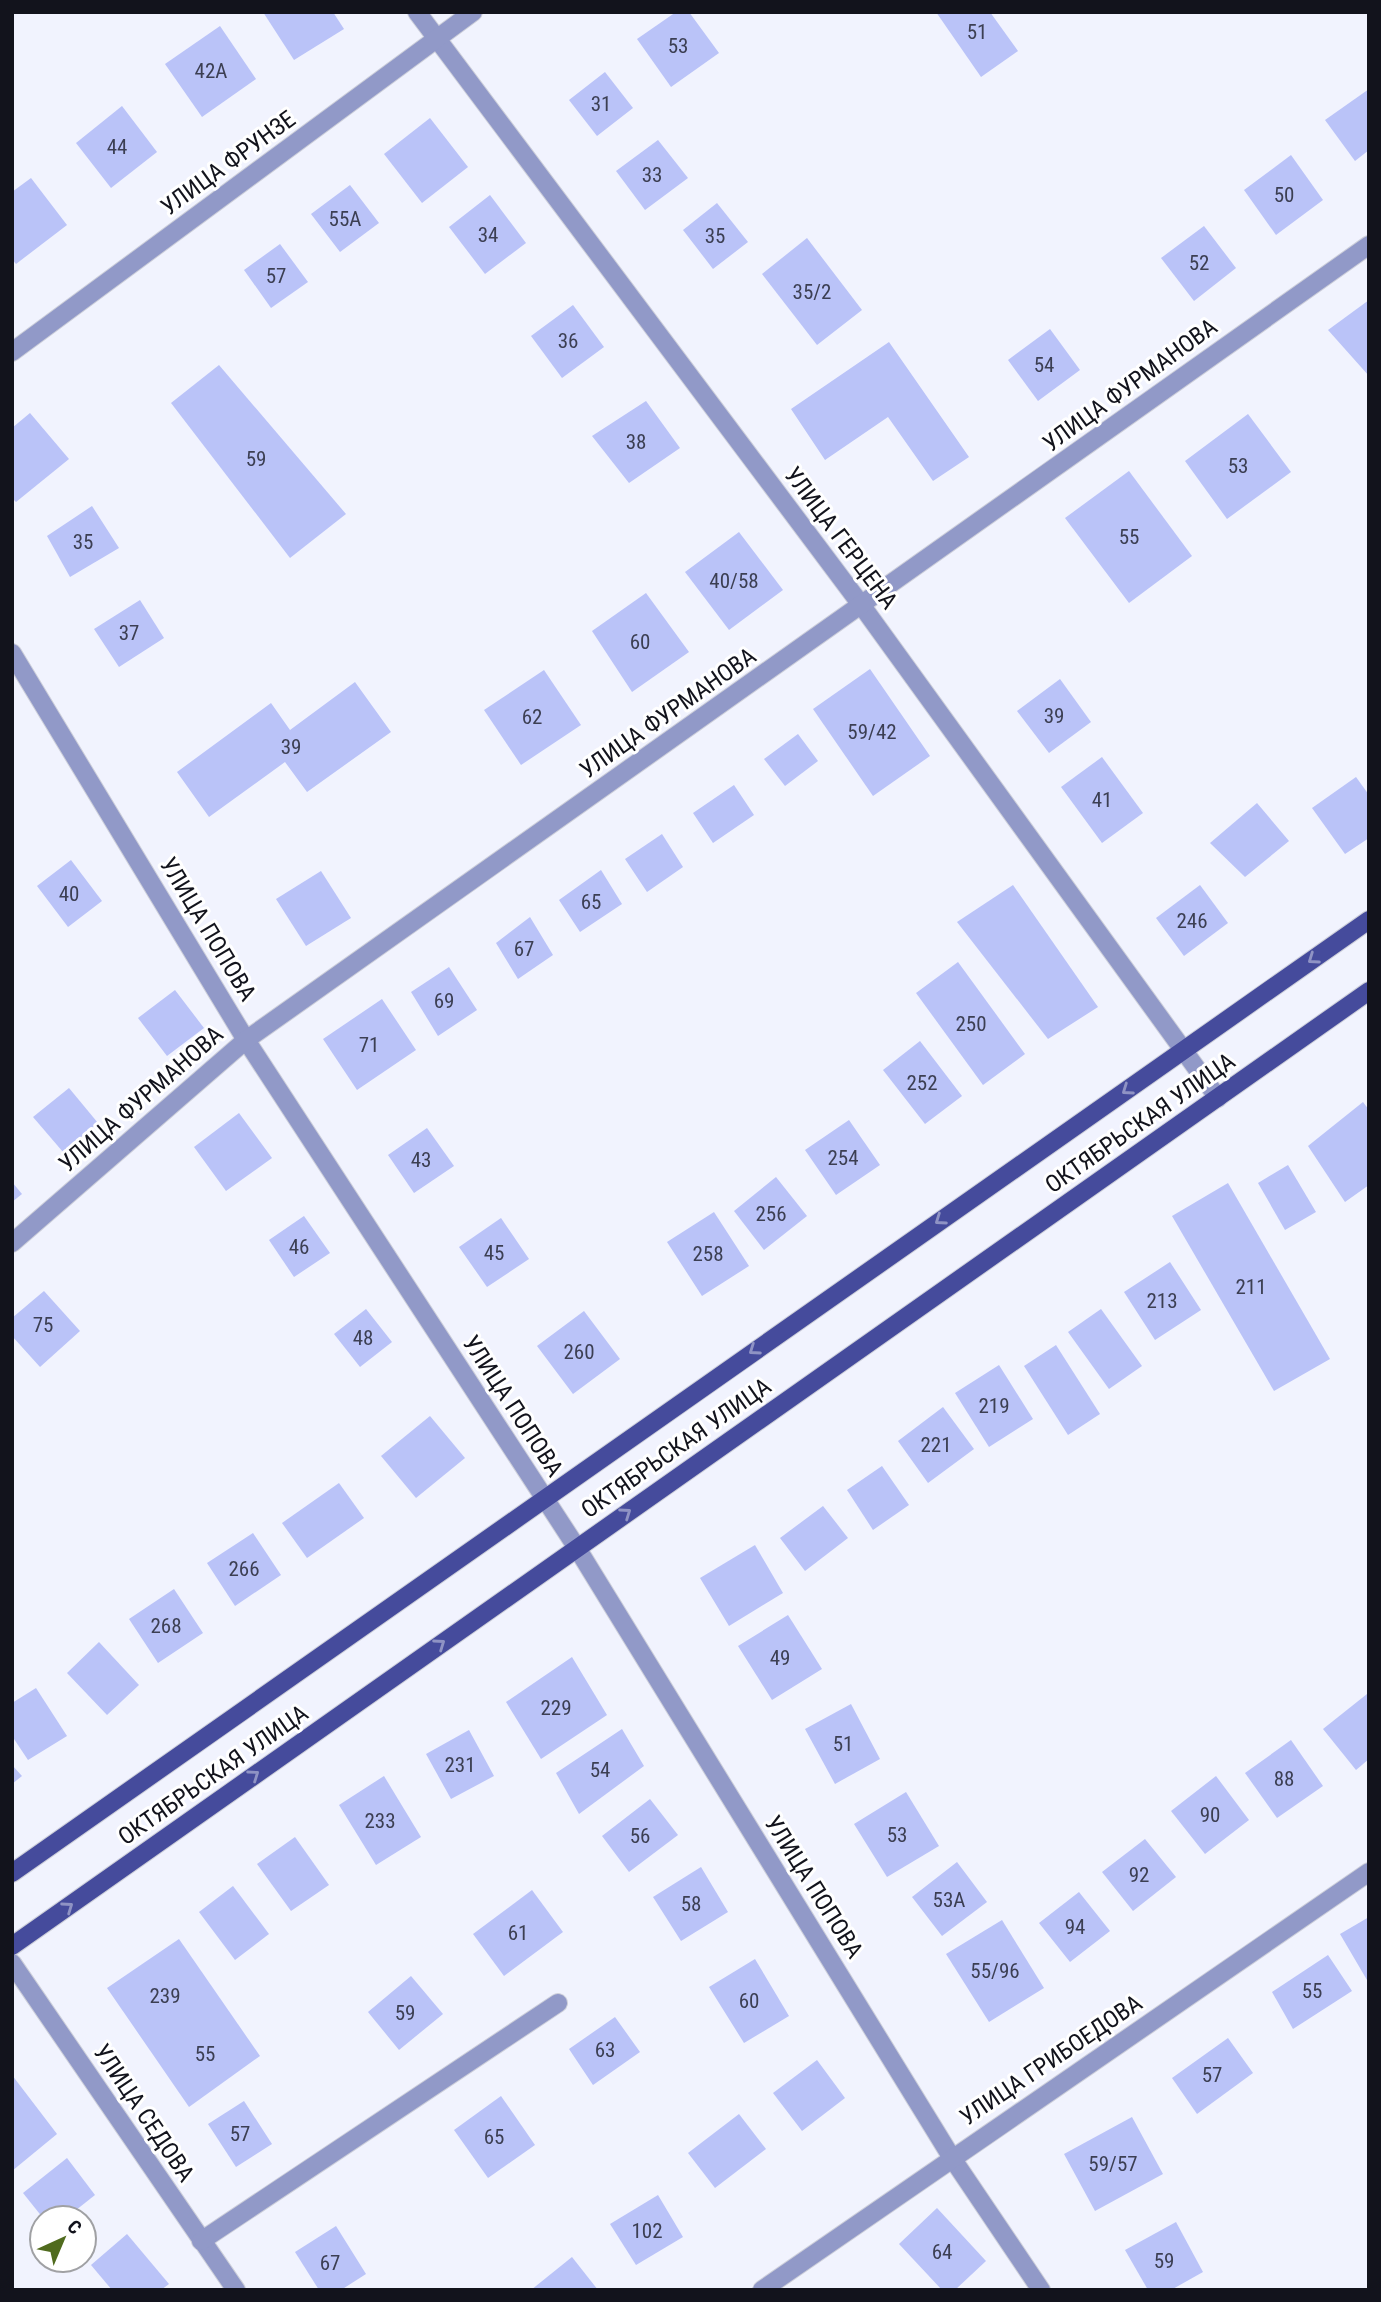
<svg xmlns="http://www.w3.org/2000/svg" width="1381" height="2302" viewBox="0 0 1381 2302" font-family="'Roboto Condensed',sans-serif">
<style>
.building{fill:#bac3f8}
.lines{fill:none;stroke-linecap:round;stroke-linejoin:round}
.minor-casing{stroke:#cdcfda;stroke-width:20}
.major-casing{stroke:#cdcfda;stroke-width:20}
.minor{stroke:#9199c8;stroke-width:18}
.major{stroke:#454b9c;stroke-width:18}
.oneway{stroke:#8f93c4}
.labels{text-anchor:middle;stroke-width:6;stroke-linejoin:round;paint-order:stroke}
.number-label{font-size:21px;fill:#3c3f53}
.street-label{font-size:24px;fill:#12131c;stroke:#fff}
</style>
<rect width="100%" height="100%" fill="#f1f3fe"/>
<g class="building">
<path d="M263,12H333L344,29L294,60Z"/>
<path d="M676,12H689L719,53L671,87L637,39Z"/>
<path d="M936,12H990L1018,51L981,77Z"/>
<path d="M220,26L256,79L202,117L165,64Z"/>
<path d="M605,72L633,108L597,136L569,100Z"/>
<path d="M1369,89V150L1355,161L1325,120Z"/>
<path d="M122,106L157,152L111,188L76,143Z"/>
<path d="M430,118L468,167L422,203L384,154Z"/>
<path d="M658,140L688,178L645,210L616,171Z"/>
<path d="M1291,155L1323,200L1276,235L1244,190Z"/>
<path d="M31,178L67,225L16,264L12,259V192Z"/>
<path d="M350,185L379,223L340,252L311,214Z"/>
<path d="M490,195L526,243L485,274L449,227Z"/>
<path d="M717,203L748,242L713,269L683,230Z"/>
<path d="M1204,226L1236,268L1194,301L1161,258Z"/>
<path d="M807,238L862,310L817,345L762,274Z"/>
<path d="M280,244L308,282L271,308L244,270Z"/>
<path d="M1369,300V376L1328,330Z"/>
<path d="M573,305L604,347L562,378L531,336Z"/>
<path d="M1050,329L1080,370L1038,401L1008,360Z"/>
<path d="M889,342L969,457L933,481L888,417L825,460L791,409Z"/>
<path d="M219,365L346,514L290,558L171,403Z"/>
<path d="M646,401L680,448L629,483L592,436Z"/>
<path d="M30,413L69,459L16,502L12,498V428Z"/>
<path d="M1248,414L1291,472L1227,519L1185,461Z"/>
<path d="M1129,471L1192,556L1129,603L1065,518Z"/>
<path d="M92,506L119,548L70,577L47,536Z"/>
<path d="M739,532L783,590L729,630L685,572Z"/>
<path d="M646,593L689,652L632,692L592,631Z"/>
<path d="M140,600L164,638L119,667L94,629Z"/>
<path d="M870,669L930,756L873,796L813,709Z"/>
<path d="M544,670L581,725L521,765L484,710Z"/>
<path d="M1060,679L1091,722L1049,753L1017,711Z"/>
<path d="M355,682L391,732L307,792L285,762L209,817L177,772L271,703L290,730Z"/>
<path d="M798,734L818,761L785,786L764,759Z"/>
<path d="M1102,757L1143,813L1102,843L1061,787Z"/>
<path d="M1356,777L1369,795V838L1345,854L1312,808Z"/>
<path d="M734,785L754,815L713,843L693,813Z"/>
<path d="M1257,803L1289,841L1245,877L1210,843Z"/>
<path d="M662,834L683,867L647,892L625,859Z"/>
<path d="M71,860L102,901L68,927L37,886Z"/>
<path d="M601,870L622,904L580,932L559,900Z"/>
<path d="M321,871L351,918L306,946L276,899Z"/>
<path d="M1013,885L1098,1007L1048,1039L957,922Z"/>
<path d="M1200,885L1228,923L1184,956L1156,918Z"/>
<path d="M530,917L553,955L518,979L496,943Z"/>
<path d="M958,962L1025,1054L983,1085L916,993Z"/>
<path d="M449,967L477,1010L438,1036L411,992Z"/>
<path d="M175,990L204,1028L167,1056L138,1018Z"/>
<path d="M382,999L416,1050L357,1090L323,1039Z"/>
<path d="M920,1041L962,1096L925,1124L883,1070Z"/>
<path d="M69,1088L98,1123L63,1152L33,1117Z"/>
<path d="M1363,1102L1369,1110V1185L1345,1202L1308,1146Z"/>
<path d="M239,1113L272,1158L226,1191L194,1147Z"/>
<path d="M849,1120L880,1165L836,1195L805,1150Z"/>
<path d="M427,1128L454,1166L414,1193L388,1155Z"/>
<path d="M1288,1165L1316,1212L1285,1230L1258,1183Z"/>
<path d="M776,1177L807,1216L764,1250L734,1211Z"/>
<path d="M12,1182L22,1194L12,1202Z"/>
<path d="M1228,1183L1330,1359L1274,1391L1172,1216Z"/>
<path d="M714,1212L749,1266L702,1296L667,1242Z"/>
<path d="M304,1216L330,1253L294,1277L269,1240Z"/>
<path d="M501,1218L529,1259L487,1287L459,1247Z"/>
<path d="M1170,1262L1201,1310L1155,1340L1124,1292Z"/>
<path d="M44,1291L80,1331L40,1367L12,1336V1318Z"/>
<path d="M366,1309L392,1342L360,1367L334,1334Z"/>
<path d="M1101,1309L1142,1366L1109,1389L1068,1332Z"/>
<path d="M584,1311L620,1359L573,1394L537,1346Z"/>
<path d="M1056,1345L1100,1414L1068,1435L1024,1366Z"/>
<path d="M999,1365L1033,1419L989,1447L955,1393Z"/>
<path d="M943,1407L974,1449L928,1483L898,1441Z"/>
<path d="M430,1416L465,1458L416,1498L381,1456Z"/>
<path d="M882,1466L909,1505L873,1530L847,1490Z"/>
<path d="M339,1483L364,1518L307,1558L282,1523Z"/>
<path d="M823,1506L848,1538L805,1571L780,1538Z"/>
<path d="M253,1533L281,1575L235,1606L207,1563Z"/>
<path d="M755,1545L783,1593L729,1626L700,1578Z"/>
<path d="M174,1589L203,1633L158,1663L129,1619Z"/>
<path d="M788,1615L822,1669L772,1700L738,1646Z"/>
<path d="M99,1642L139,1685L107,1715L67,1673Z"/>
<path d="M572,1657L607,1715L541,1759L506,1702Z"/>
<path d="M36,1688L67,1736L28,1760L12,1736V1703Z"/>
<path d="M1367,1694L1369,1759L1356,1770L1323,1729Z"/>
<path d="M851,1704L880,1759L835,1784L805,1729Z"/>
<path d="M622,1729L644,1766L579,1814L556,1773Z"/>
<path d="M469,1730L494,1776L451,1799L426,1754Z"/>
<path d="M1291,1740L1323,1786L1277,1818L1245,1773Z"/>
<path d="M12,1765L22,1776L12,1784Z"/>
<path d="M384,1776L421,1837L376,1865L339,1805Z"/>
<path d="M1216,1776L1249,1820L1205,1854L1171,1811Z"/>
<path d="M906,1792L939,1846L887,1877L854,1824Z"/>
<path d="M650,1799L678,1835L629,1872L602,1836Z"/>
<path d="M295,1837L329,1885L291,1911L257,1864Z"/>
<path d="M1145,1839L1176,1877L1133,1911L1102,1872Z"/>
<path d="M957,1862L987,1902L942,1936L912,1897Z"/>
<path d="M701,1867L728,1912L681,1941L653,1897Z"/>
<path d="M233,1886L269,1934L235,1960L199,1912Z"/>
<path d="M532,1890L563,1932L504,1976L473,1934Z"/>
<path d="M1079,1892L1110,1931L1070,1962L1039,1923Z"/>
<path d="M1369,1917V1978L1367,1980L1340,1934Z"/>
<path d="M1002,1920L1044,1988L989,2022L946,1954Z"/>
<path d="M179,1939L260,2056L189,2107L107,1988Z"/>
<path d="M1328,1955L1352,1991L1293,2029L1272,1992Z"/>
<path d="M755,1959L789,2016L744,2043L709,1987Z"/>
<path d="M411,1976L443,2014L399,2050L368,2012Z"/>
<path d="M615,2017L640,2052L593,2085L569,2049Z"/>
<path d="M1228,2038L1253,2073L1197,2114L1172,2078Z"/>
<path d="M817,2060L845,2098L802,2131L773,2093Z"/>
<path d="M12,2075L57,2134L12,2171Z"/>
<path d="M501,2096L535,2145L488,2178L454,2130Z"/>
<path d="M244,2101L272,2144L236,2167L208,2124Z"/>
<path d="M739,2114L766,2149L715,2188L688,2153Z"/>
<path d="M1132,2117L1163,2174L1095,2211L1064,2154Z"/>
<path d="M67,2158L95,2195L66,2218H43L23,2193Z"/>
<path d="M658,2195L683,2237L636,2265L610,2224Z"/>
<path d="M937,2208L986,2261L955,2290H942L899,2244Z"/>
<path d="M1176,2222L1203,2272L1171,2290H1148L1125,2250Z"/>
<path d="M336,2226L366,2274L341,2290H319L295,2252Z"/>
<path d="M127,2234L169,2284L161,2290H112L91,2265Z"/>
<path d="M572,2257L598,2290H531Z"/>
</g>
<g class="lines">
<g class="minor-casing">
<g id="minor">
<path d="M417,12L862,606L1218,1098"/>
<path d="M12,352L473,12"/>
<path d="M12,653L246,1040L577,1548L952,2158L1041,2290"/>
<path d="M12,1243L246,1040L1369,245"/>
<path d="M12,1963L236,2290"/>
<path d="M201,2241L558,2003"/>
<path d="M762,2290L1369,1872"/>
</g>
</g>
<g class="major-casing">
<g id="major">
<path d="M12,1873L1369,920"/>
<path d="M12,1946L1369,991"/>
</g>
</g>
<use href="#minor" class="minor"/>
<use href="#major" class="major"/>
</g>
<defs><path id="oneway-chevron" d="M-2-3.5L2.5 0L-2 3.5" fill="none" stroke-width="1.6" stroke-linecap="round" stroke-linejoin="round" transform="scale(1.75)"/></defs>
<g class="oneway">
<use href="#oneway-chevron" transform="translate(1313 959) rotate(145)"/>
<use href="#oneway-chevron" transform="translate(1127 1090) rotate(145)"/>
<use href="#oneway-chevron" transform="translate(940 1220) rotate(145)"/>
<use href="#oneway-chevron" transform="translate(754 1350) rotate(145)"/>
<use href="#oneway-chevron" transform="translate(626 1513) rotate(-35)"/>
<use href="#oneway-chevron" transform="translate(440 1644) rotate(-35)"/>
<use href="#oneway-chevron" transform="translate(254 1775) rotate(-35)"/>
<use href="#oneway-chevron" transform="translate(68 1907) rotate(-35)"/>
</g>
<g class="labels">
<g class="number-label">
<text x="977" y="39">51</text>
<text x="678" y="53">53</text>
<text x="211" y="78">42А</text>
<text x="601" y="111">31</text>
<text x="117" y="154">44</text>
<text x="652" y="182">33</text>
<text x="1284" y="202">50</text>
<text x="345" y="226">55А</text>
<text x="488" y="242">34</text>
<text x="715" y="243">35</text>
<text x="1199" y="270">52</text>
<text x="276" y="283">57</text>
<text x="812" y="299">35/2</text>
<text x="568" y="348">36</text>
<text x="1044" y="372">54</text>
<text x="636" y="449">38</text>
<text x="256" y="466">59</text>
<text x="1238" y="473">53</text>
<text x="1129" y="544">55</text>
<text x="83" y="549">35</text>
<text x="734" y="588">40/58</text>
<text x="129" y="640">37</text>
<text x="640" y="649">60</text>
<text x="1054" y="723">39</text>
<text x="532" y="724">62</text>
<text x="872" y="739">59/42</text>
<text x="291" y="754">39</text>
<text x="1102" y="807">41</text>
<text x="69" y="901">40</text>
<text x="591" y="909">65</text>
<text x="1192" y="928">246</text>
<text x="524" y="956">67</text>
<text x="444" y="1008">69</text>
<text x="971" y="1031">250</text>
<text x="369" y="1052">71</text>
<text x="922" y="1090">252</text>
<text x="843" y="1165">254</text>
<text x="421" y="1167">43</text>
<text x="771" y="1221">256</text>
<text x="299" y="1254">46</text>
<text x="494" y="1260">45</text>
<text x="708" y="1261">258</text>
<text x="1251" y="1294">211</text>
<text x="1162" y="1308">213</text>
<text x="43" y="1332">75</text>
<text x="363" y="1345">48</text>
<text x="579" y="1359">260</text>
<text x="994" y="1413">219</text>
<text x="936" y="1452">221</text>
<text x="244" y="1576">266</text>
<text x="166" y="1633">268</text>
<text x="780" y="1665">49</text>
<text x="556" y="1715">229</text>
<text x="843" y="1751">51</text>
<text x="460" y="1772">231</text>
<text x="600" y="1777">54</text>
<text x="1284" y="1786">88</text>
<text x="1210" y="1822">90</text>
<text x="380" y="1828">233</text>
<text x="897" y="1842">53</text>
<text x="640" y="1843">56</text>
<text x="1139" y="1882">92</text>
<text x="949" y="1907">53А</text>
<text x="691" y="1911">58</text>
<text x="1075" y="1934">94</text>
<text x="518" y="1940">61</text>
<text x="995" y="1978">55/96</text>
<text x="1312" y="1998">55</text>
<text x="165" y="2003">239</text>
<text x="749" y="2008">60</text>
<text x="405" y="2020">59</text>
<text x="605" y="2057">63</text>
<text x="205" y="2061">55</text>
<text x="1212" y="2082">57</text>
<text x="240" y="2141">57</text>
<text x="494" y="2144">65</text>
<text x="1113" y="2171">59/57</text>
<text x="647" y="2238">102</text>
<text x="942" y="2259">64</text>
<text x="1164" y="2268">59</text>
<text x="330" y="2270">67</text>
</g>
<g class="street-label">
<text transform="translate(228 163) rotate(-36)" y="8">УЛИЦА ФРУНЗЕ</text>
<text transform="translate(1130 385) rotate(-36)" y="8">УЛИЦА ФУРМАНОВА</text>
<text transform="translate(841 538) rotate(53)" y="8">УЛИЦА ГЕРЦЕНА</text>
<text transform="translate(668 713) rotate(-35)" y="8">УЛИЦА ФУРМАНОВА</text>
<text transform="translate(208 929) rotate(59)" y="8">УЛИЦА ПОПОВА</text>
<text transform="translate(141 1099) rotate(-41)" y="8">УЛИЦА ФУРМАНОВА</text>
<text transform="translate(1140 1123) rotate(-35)" y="8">ОКТЯБРЬСКАЯ УЛИЦА</text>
<text transform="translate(513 1406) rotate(57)" y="8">УЛИЦА ПОПОВА</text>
<text transform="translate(676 1448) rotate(-35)" y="8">ОКТЯБРЬСКАЯ УЛИЦА</text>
<text transform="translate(213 1775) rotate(-35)" y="8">ОКТЯБРЬСКАЯ УЛИЦА</text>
<text transform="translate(814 1887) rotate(58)" y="8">УЛИЦА ПОПОВА</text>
<text transform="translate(1051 2060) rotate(-34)" y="8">УЛИЦА ГРИБОЕДОВА</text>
<text transform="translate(144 2113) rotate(56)" y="8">УЛИЦА СЕДОВА</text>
</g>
</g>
<rect width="1381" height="2302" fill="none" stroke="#12131c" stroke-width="28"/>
<g transform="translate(63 2239) rotate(44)"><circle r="33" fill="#ffffff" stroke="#a0a1a4" stroke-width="2"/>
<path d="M0-5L12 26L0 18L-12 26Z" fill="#506b1e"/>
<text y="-10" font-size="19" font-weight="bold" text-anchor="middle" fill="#12131c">С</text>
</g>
</svg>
